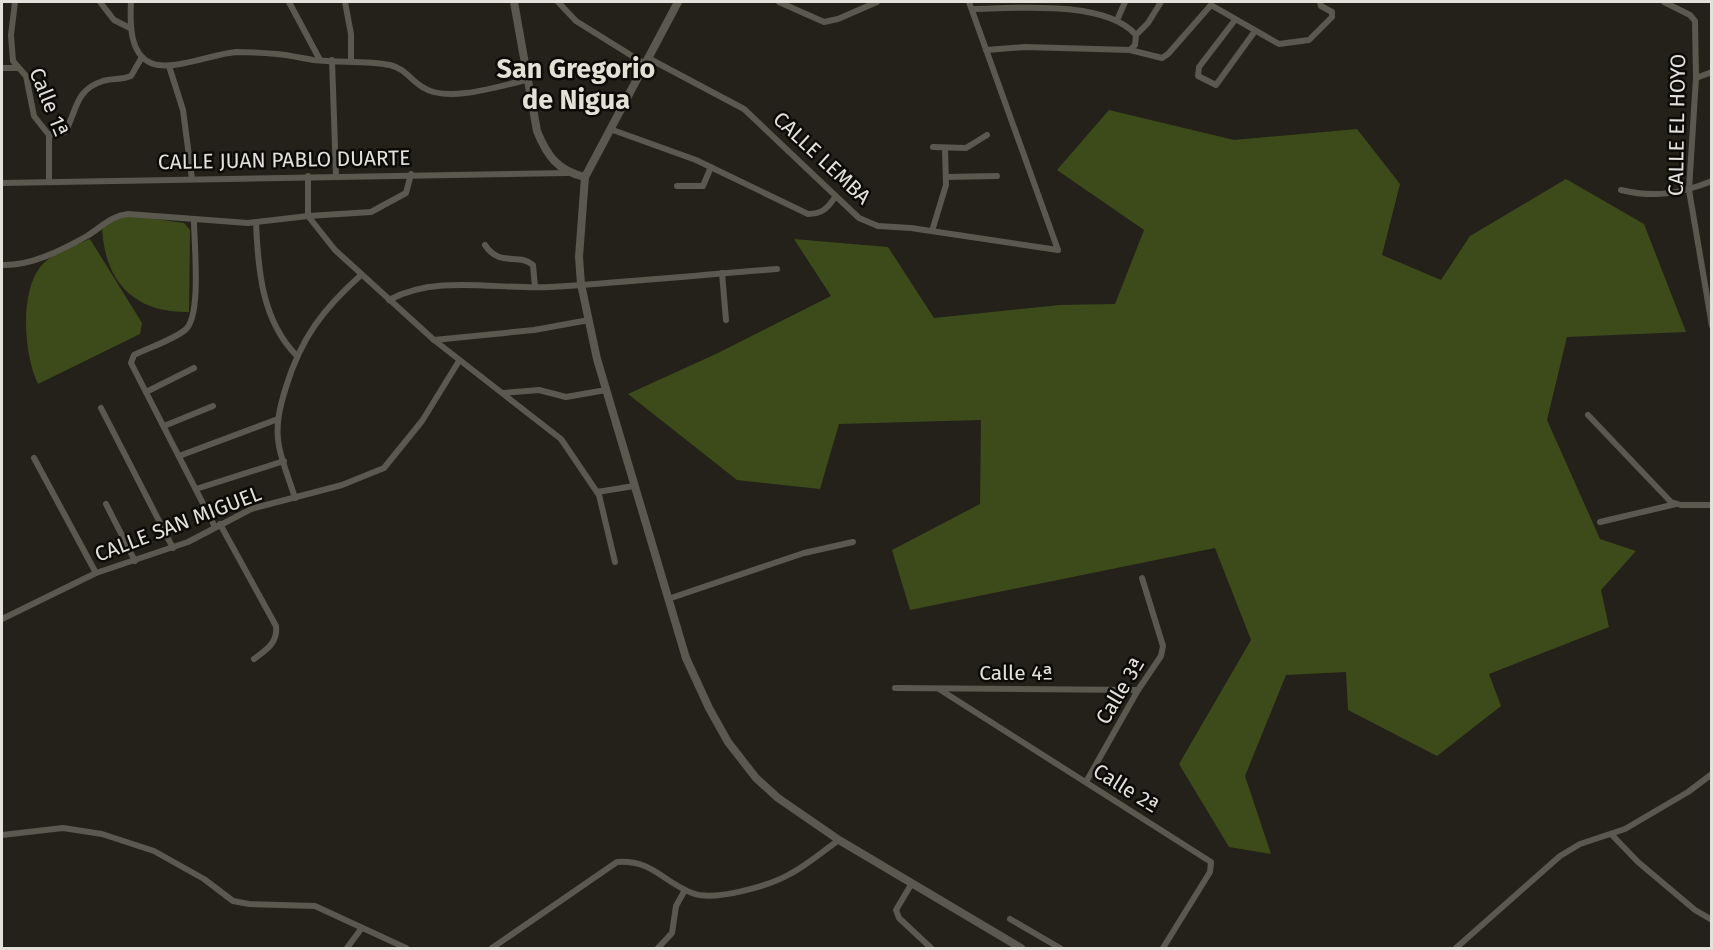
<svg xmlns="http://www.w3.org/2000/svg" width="1713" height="950" viewBox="0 0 1713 950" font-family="'Fira Sans',sans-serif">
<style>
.green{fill:#3d4a1a}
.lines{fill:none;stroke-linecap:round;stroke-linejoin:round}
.minor{stroke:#5a584f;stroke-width:6}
.tertiary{stroke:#5a584f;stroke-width:8}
.labels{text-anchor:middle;stroke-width:5;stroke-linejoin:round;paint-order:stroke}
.street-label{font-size:21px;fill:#e2e1dc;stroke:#0c0b08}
.district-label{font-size:27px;font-weight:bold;fill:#e3e0d6;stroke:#0c0b08}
</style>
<rect width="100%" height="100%" fill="#24211a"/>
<g class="green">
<path d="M1109,110L1234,140L1357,129L1400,184L1382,255L1441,280L1470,236L1566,179L1644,224L1686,332L1567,337L1547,420L1600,539L1636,551L1601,590L1609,627L1489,674L1501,706L1437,756L1348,710L1346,672L1286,675L1245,776L1271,854L1229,847L1179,764L1251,640L1215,548L910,610L892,550L980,504L981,420L839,424L820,489L737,480L628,394L718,353L831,296L794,239L888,247L934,318L1060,305L1115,304L1144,230L1057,170Z"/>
<path d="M127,215L184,223L190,230L189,312C133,313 104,281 102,226Z"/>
<path d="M90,239L142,323L140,334L38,384C24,356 19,292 41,266C52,253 74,246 90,239Z"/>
</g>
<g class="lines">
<g class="minor">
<path d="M15,2L11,35L13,61L26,76L34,116L49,135V181"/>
<path d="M100,2L114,20L130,28"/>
<path d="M131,2C130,21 129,54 151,63C171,72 212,54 236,52C249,52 264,53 277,54C289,55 301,58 313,60C339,63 365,60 390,65C406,69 411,81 424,88C448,103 500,86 526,80"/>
<path d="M289,2L320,60"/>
<path d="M345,2L351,34V60"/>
<path d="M558,2L576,21L645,64"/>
<path d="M779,2L824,22L838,19L877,2"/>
<path d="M969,2L1058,250"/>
<path d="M1664,2L1690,15L1695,21L1696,78L1689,190L1712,326"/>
<path d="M973,9C1018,8 1106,0 1136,35L1135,45L1130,50L1025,47L986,50"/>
<path d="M1118,18L1125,2"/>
<path d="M1235,20L1199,67L1198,76L1216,85L1255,31"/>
<path d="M1136,35L1148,23L1161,2"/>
<path d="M1130,50L1162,58L1168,54L1211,5L1279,44L1309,40L1332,17V12L1321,6L1320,2"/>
<path d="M648,58L744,109L859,218L878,226L911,228L1058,250"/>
<path d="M332,60L336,176"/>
<path d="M169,66L183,110L192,179"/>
<path d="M2,68H18"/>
<path d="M1696,78L1712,72"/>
<path d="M610,129L696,160L808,214C822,214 828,208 835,197"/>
<path d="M49,135L65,132C77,112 74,90 103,81C112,78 122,80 131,76L142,57"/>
<path d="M933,147L966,148L987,135"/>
<path d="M308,176V216L335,250L434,340L561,439L599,495L615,562"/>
<path d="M946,177L997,176"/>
<path d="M2,183L567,173"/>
<path d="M677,186H703L711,167"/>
<path d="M1621,190C1654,198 1680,194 1712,181"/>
<path d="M194,221C194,243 202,317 185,330C171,341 150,347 134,355L131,363L215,527"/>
<path d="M256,223C258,270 262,320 296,355"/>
<path d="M932,231L946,185L945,148"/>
<path d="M485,245C500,268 518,252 533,265L535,287"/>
<path d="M2,265C31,266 62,250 87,236C102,227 110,216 128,214L248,223L308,216L371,212L406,193L411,174"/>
<path d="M722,273L726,320"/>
<path d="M389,300C437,274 497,290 550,287C626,282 701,275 777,269"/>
<path d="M434,340L534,330L589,320"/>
<path d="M146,392L194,368"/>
<path d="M503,393L539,390L566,397L606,390"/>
<path d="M101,408L173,548"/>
<path d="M1588,415L1671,502L1681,505H1712"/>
<path d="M164,426L213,406"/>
<path d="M179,456L278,419"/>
<path d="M34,458L96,573"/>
<path d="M196,489L284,461"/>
<path d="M597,492L634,486"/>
<path d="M295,498C290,481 282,463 279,446C275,426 280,406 286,387C301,338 323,309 361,275"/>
<path d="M106,504L135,561"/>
<path d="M1600,522L1676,504"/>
<path d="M220,524L276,626C278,643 266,650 254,659"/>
<path d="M668,599L804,553L853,542"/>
<path d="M2,619L96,573L188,542L251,509L342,485L384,468L422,421L459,361"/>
<path d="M895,688L1138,690"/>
<path d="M939,689L1211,862L1210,872L1163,948"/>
<path d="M1086,782L1138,690L1161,656L1163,646L1142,578"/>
<path d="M2,835L63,828L102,834L154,851L204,879L233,901L249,904L315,906L406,948"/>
<path d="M1612,835L1638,862L1695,910L1712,920"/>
<path d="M912,883L896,910L899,918L931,948"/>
<path d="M1010,919L1060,948"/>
<path d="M347,948L361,929"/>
<path d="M492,948L617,862C654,860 661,881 692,893C713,902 769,886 790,874C807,865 823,851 839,840"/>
<path d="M658,948L672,933L676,906L685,890"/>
<path d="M1456,948L1560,856L1580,844L1625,829L1688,792L1712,774"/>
</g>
<g class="tertiary">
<path d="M514,2L537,131C547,156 558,171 585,177"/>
<path d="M678,2L585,177L579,257L581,284L597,359L686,658L709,708L728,742L756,778L778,798L839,840L1021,948"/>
</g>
</g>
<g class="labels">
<g class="street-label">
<text transform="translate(49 102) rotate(68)" y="7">Calle 1ª</text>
<text transform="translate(1677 125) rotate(-89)" y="7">CALLE EL HOYO</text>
<text transform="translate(822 158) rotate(43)" y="7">CALLE LEMBA</text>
<text transform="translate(284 160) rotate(-1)" y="7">CALLE JUAN PABLO DUARTE</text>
<text transform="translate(178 524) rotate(-21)" y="7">CALLE SAN MIGUEL</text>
<text x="1016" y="680">Calle 4ª</text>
<text transform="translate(1120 691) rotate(-59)" y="7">Calle 3ª</text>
<text transform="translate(1126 788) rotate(32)" y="7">Calle 2ª</text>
</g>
<g class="district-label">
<text x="576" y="78">San Gregorio<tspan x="576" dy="31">de Nigua</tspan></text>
</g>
</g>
<rect width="1713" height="950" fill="none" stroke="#e2e1dc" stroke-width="6"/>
</svg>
